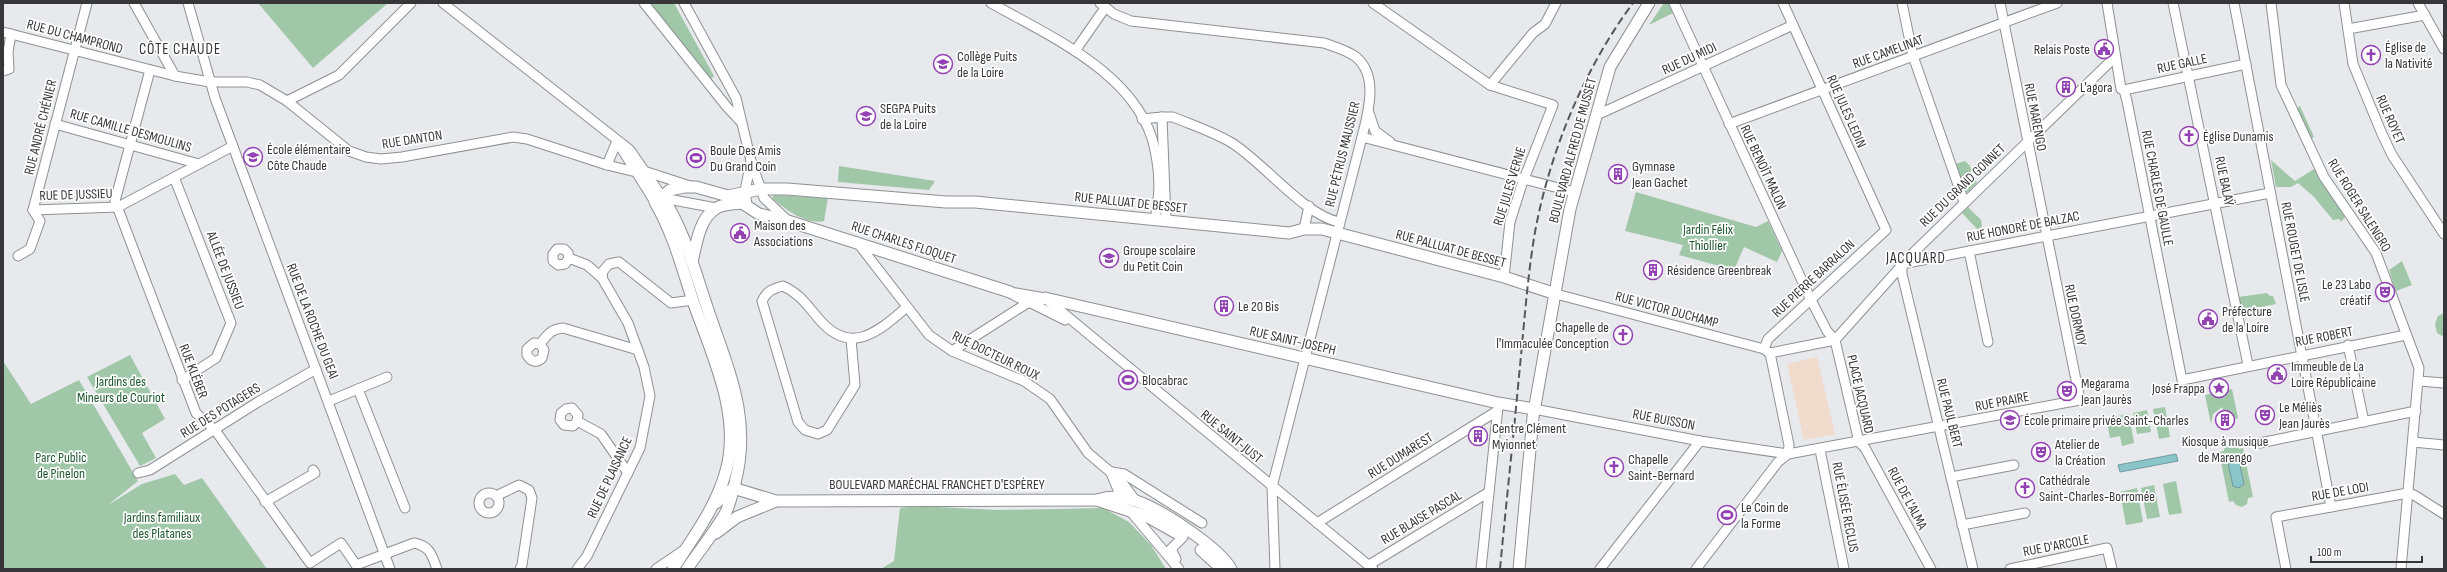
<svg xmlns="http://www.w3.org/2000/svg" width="2447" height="572" viewBox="0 0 2447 572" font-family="'Sofia Sans Condensed',sans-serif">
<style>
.commercial{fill:#f0dbcd}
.green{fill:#a0c7a7;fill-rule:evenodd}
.water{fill:#8ac5ca;stroke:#719a9e}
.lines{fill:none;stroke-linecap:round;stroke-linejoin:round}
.minor-casing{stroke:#8f9094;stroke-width:11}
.major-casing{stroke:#8f9094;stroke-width:13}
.minor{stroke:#fff;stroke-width:9}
.major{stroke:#fff;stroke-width:11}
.rail{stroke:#57585a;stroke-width:2;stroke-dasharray:8 4;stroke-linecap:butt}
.labels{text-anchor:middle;stroke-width:3.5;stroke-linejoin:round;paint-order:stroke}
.street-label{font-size:14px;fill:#373739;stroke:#fff}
.poi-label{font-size:14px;fill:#373739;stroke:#fff;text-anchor:start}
.park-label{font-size:14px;fill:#1e582f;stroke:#fff}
.neighbourhood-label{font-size:15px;letter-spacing:1px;fill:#333337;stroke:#fff}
</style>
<rect width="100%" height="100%" fill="#e8e9ed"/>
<path class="commercial" d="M1817,357L1835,434L1804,440L1787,364Z"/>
<g class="green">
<path d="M258,3H388L313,68Z"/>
<path d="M650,3H674L714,76L711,79Z"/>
<path d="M1664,3H1668L1673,13L1649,25Z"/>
<path d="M2300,106L2314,137L2311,139L2297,108Z"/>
<path d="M2271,160L2295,181L2314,169L2345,217L2341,222L2339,219L2333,220L2314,197L2298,183L2291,187H2276Z"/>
<path d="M1965,161L1970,166L1977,183L1968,192H1965L1955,164Z"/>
<path d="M839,166L935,181L929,190L838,182Z"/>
<path d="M1636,192L1756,227L1768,221L1782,251L1777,262L1744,247L1734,270L1679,255L1683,245L1625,231Z"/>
<path d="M774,195L828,198L824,221C805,225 785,209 772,198Z"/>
<path d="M1968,207L1981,220L1982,226L1978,230L1962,213Z"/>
<path d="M2402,261L2412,285L2396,291L2389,270Z"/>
<path d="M2267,293L2270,296H2273L2276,304L2241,311L2238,297Z"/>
<path d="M2444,313V337L2437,333L2435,324L2438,316Z"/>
<path d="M130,355L165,419L142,433L156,458L140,466L87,377Z"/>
<path d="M3,361L31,404L79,380L138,481L108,505L142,484L175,474L184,485L202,478L267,569H3Z"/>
<path d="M2232,389L2238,418L2233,420L2229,414L2224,413L2222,407L2213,414L2211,424L2205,395Z"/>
<path d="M2165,407L2170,437L2159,439L2153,409Z"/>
<path d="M2147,410L2151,432L2137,434L2133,413Z"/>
<path d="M2129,414L2134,443L2122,446L2120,436L2110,438L2106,418Z"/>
<path d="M2231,443L2236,445L2239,449L2243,448L2253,497L2248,498L2247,504L2242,507L2236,505L2233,501L2229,502L2219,452L2224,451L2225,446ZM2232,459L2238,461L2235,487L2228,463Z"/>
<path d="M2176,481L2182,513L2169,515L2163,484Z"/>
<path d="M2154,485L2160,517L2147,519L2141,488Z"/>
<path d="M2137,488L2143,522L2126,525L2120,492Z"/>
<path d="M918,506L997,510L1103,508L1129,522L1151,545L1166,569H881L894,561L900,508Z"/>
</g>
<g class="water">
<path d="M2176,454L2178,461L2120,472L2118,465Z"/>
<path d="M2233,458L2239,461L2244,484L2239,488L2233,486L2228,463Z"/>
</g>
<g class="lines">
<g class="minor-casing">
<g id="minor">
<path d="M134,3L175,76"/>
<path d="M188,3L215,98L390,569"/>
<path d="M443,3L630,150L663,198L716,208"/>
<path d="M644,3L727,107L742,123"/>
<path d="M684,3L736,98L751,161L764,198L788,221"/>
<path d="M991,3C1051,37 1140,75 1155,150C1158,165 1160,184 1158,199C1158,206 1155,212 1156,220"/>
<path d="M1100,3L1114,14L1131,21L1324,43C1335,47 1347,50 1356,57C1379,76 1368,113 1362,137L1272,487L1275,569"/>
<path d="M1373,3L1490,85L1553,105L1522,184L1510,222L1504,277"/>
<path d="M1674,3L1810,298L1827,331L1835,340L1912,254L2115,57"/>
<path d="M1902,3L1913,56L1964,202"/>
<path d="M2107,3L2121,89L2124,90L2127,101L2182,380L2406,335"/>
<path d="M2173,3L2248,365"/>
<path d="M2234,3L2331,507"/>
<path d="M2271,3L2281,85L2324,177L2376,253L2419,368L2401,569"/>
<path d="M2344,3L2353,64L2382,134L2392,155L2444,234"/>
<path d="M2418,3L2444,49"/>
<path d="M2348,29L2425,15"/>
<path d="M3,32L175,76L210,82H247L260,85L287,101L349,151L366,157L381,159L402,157L513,137L527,139L607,165L636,172H647L690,186"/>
<path d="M1075,51L1105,8"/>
<path d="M150,70L115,201L196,413L215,430L310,563L341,543L356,565L414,543C430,546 432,555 437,569"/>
<path d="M3,71L9,69L8,52L11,34"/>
<path d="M1490,85L1533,33L1545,24L1556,3"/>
<path d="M2124,90L2246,64"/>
<path d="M287,101L339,75L411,3"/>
<path d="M1369,113L1375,131L1390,142"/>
<path d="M1597,115L1793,25"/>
<path d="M1162,117H1173C1192,125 1214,132 1232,143C1264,163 1304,215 1339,222"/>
<path d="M1142,119L1162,117L1166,221"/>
<path d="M55,124L199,164"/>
<path d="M1729,124L2057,3"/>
<path d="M1362,137L1574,192"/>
<path d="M618,143L655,202"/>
<path d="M607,165L617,141"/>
<path d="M174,177L231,323L216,358L182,380"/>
<path d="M747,205L745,191L751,161"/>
<path d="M33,210L118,207L233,146"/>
<path d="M33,210L87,3"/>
<path d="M1304,229L1309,206"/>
<path d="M857,242L929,335L952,351L1024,381L1050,399L1088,453L1121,481L1135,500"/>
<path d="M1969,251L1988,342"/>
<path d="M18,256L30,249L40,221L33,210"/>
<path d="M569,258L565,264L558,265L553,261V254L557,249H564L568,253L569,258L587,265L602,278"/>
<path d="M1902,264L2270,193"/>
<path d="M1902,264V274L1973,569"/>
<path d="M1016,293L1045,298L1373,569"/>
<path d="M1556,294L1764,349L1768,352"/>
<path d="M851,339L855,385L827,430L818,434L805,430L798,422L762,301C767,291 772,289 783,286C799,293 807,305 818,318C850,357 878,332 907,307"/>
<path d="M540,344L534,343L527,349V355C531,362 537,363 542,358L544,350L540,344C547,335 551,329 563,328L638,350"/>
<path d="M2348,345L2364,422"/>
<path d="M1764,349L1768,339L1886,230L1783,3"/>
<path d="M952,351L1029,302L1065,320"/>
<path d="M1770,353L1835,340L1859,442L1865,448L1931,569"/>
<path d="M1770,353L1789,445L1788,454"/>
<path d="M2419,381L2444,383"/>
<path d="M358,389L387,377"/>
<path d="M329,401L358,389L405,508"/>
<path d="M1534,409L1700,441L1788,454L2080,400L2000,3"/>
<path d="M577,421L578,415L572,408L566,409L561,413L560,420L564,425L573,426L577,421L601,434L628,473"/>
<path d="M2413,442L2444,445"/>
<path d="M2260,443L2416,411"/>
<path d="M1820,450L1844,569"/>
<path d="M1112,472L1124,474L1202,523"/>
<path d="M138,473L150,470L258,402L316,369"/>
<path d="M1111,473L1123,502"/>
<path d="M1951,477L2014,465"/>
<circle cx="489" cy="503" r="10"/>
<path d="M496,496L519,485L529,490L532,498L522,565L520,569"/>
<path d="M265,502L315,473L313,470"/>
<path d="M1131,512L1179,569"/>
<path d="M1317,523L1497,411"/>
<path d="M1962,525L2025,513"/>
<path d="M1176,559L1171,549L1183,537"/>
<path d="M1369,565L1489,492"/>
<path d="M577,569L587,556L640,448L650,396L644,367L628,323L602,278L603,271L609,264L619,262L671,303L693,300"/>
<path d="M656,569L684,550"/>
<path d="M1481,569L1498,407"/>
<path d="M1600,569L1700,441"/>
<path d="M1696,569L1778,462L1788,454"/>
<path d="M2010,569L2107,548L2112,569"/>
<path d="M2286,569L2276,517L2408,493L2414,495L2444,514"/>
</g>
</g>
<g class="major-casing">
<g id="major">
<path d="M663,198C685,232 695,272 708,310C728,370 752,418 735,483C732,493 730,505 725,514C714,533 699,551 687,569"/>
<path d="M692,262C696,246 699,219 715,209C721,204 735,204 742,203L759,214L788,221L1010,292L1029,302L1045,298L1498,403L1534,409"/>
<path d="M1097,500L1148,517L1182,536"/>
<path d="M716,503L733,488L776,501L1097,500C1110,496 1123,496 1136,501C1160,509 1219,547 1231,569"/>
<path d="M716,533L737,517L776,501"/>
<path d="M1201,550L1222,569"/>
<path d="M673,569C693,537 716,508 726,471C742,414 711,353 693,301C682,267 673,233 655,202L670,190L684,187H696L728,196L761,189H787L946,202H975L1289,233L1304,229H1322L1504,277L1556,294"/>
<path d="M1519,569L1533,417L1570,209L1610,67L1649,3"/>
</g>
</g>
<use href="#minor" class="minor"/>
<use href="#major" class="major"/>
<path class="rail" d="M1500,569C1506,505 1513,441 1519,376C1524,328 1527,279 1535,232C1550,151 1584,69 1633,3"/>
</g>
<defs>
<g id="civic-ring" transform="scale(1)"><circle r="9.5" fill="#fff" stroke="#9242b2" stroke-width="1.5"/><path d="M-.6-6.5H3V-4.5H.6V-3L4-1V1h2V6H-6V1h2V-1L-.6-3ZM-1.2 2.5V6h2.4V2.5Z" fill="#9242b2"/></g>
<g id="church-ring" transform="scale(1)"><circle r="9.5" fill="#fff" stroke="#9242b2" stroke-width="1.5"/><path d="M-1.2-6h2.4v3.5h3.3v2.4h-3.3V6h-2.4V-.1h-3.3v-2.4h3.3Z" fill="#9242b2"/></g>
<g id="school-ring" transform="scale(1)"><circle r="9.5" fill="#fff" stroke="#9242b2" stroke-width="1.5"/><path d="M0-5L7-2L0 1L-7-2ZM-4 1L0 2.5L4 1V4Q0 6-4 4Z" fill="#9242b2"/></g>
<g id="building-ring" transform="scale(1)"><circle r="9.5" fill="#fff" stroke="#9242b2" stroke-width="1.5"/><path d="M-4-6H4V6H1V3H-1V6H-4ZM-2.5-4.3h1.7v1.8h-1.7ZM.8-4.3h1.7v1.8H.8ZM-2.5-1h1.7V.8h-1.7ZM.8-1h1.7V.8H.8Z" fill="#9242b2"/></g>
<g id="stadium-ring" transform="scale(1)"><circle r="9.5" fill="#fff" stroke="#9242b2" stroke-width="1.5"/><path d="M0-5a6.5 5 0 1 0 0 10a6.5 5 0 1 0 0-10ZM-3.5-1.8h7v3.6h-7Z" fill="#9242b2"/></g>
<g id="theatre-ring" transform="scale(1)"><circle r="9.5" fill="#fff" stroke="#9242b2" stroke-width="1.5"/><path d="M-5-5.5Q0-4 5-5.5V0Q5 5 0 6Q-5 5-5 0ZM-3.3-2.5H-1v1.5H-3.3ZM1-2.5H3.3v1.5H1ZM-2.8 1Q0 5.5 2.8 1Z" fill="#9242b2"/></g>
<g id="sight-ring" transform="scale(1)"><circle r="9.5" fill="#fff" stroke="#9242b2" stroke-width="1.5"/><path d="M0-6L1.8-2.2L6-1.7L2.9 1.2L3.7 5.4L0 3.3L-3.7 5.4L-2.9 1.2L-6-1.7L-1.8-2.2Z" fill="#9242b2"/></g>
</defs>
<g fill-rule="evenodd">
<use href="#civic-ring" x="2104" y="49"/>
<use href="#church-ring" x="2371" y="55"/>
<use href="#school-ring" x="943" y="64"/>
<use href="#building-ring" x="2066" y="87"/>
<use href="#school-ring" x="866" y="116"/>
<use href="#church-ring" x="2189" y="136"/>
<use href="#school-ring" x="253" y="157"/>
<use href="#stadium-ring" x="696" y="158"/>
<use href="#building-ring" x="1618" y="174"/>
<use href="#civic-ring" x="740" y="233"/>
<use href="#school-ring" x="1109" y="258"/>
<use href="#building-ring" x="1653" y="270"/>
<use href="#theatre-ring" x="2385" y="292"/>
<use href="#building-ring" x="1224" y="306"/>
<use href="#civic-ring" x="2208" y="319"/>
<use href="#church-ring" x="1623" y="335"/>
<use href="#civic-ring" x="2277" y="374"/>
<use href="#stadium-ring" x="1128" y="380"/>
<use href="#sight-ring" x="2219" y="388"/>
<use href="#theatre-ring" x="2067" y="391"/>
<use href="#theatre-ring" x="2265" y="415"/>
<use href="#school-ring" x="2010" y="420"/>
<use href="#building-ring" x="2225" y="420"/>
<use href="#building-ring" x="1478" y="436"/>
<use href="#theatre-ring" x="2041" y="452"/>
<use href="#church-ring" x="1614" y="467"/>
<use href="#church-ring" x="2025" y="488"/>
<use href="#stadium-ring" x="1727" y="515"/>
</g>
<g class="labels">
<g class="street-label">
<text transform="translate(75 36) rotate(15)" y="5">RUE DU CHAMPROND</text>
<text transform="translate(1888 51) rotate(-20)" y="5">RUE CAMELINAT</text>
<text transform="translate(1689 58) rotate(-25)" y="5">RUE DU MIDI</text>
<text transform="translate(2182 63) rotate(-12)" y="5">RUE GALLE</text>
<text transform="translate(1847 111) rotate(66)" y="5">RUE JULES LEDIN</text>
<text transform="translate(2036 117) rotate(79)" y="5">RUE MARENGO</text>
<text transform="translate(2391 119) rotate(66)" y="5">RUE ROYET</text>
<text transform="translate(40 127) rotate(-76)" y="5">RUE ANDRÉ CHÉNIER</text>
<text transform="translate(131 130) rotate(16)" y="5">RUE CAMILLE DESMOULINS</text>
<text transform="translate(412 139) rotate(-9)" y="5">RUE DANTON</text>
<text transform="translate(1572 150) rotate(-75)" y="5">BOULEVARD ALFRED DE MUSSET</text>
<text transform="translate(1342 154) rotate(-76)" y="5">RUE PÉTRUS MAUSSIER</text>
<text transform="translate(1764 167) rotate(65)" y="5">RUE BENOÎT MALON</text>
<text transform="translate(2225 181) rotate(78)" y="5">RUE BALAŸ</text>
<text transform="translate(1962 185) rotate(-44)" y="5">RUE DU GRAND GONNET</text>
<text transform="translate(1509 186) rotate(-73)" y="5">RUE JULES VERNE</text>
<text transform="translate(2158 188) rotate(79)" y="5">RUE CHARLES DE GAULLE</text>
<text transform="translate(76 194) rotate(-2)" y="5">RUE DE JUSSIEU</text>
<text transform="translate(1131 202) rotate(6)" y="5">RUE PALLUAT DE BESSET</text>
<text transform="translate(2360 205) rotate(58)" y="5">RUE ROGER SALENGRO</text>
<text transform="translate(2023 226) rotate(-11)" y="5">RUE HONORÉ DE BALZAC</text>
<text transform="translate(904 242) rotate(18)" y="5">RUE CHARLES FLOQUET</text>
<text transform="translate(1451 248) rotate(15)" y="5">RUE PALLUAT DE BESSET</text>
<text transform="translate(2296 252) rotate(79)" y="5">RUE ROUGET DE LISLE</text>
<text transform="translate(226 270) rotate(69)" y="5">ALLÉE DE JUSSIEU</text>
<text transform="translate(1813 278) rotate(-43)" y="5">RUE PIERRE BARRALON</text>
<text transform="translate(1667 309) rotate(15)" y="5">RUE VICTOR DUCHAMP</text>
<text transform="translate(2076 315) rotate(78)" y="5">RUE DORMOY</text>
<text transform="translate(313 321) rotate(69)" y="5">RUE DE LA ROCHE DU GEAI</text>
<text transform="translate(2324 336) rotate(-11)" y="5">RUE ROBERT</text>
<text transform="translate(1293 340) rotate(13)" y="5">RUE SAINT-JOSEPH</text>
<text transform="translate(996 355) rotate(26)" y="5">RUE DOCTEUR ROUX</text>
<text transform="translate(194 371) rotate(69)" y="5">RUE KLÉBER</text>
<text transform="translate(1861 394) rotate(77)" y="5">PLACE JACQUARD</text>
<text transform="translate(2002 401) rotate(-11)" y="5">RUE PRAIRE</text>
<text transform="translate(220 410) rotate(-32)" y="5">RUE DES POTAGERS</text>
<text transform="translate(1950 413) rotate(76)" y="5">RUE PAUL BERT</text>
<text transform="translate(1664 419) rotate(11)" y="5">RUE BUISSON</text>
<text transform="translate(1232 436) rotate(39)" y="5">RUE SAINT-JUST</text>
<text transform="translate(1400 455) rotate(-32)" y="5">RUE DUMAREST</text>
<text transform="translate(609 477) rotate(-65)" y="5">RUE DE PLAISANCE</text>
<text x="937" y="489">BOULEVARD MARÉCHAL FRANCHET D'ESPÈREY</text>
<text transform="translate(2340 491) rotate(-10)" y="5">RUE DE LODI</text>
<text transform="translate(1908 498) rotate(62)" y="5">RUE DE L'ALMA</text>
<text transform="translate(1846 507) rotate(79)" y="5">RUE ÉLISÉE RECLUS</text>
<text transform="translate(1421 517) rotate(-31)" y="5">RUE BLAISE PASCAL</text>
<text transform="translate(2056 545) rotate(-11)" y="5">RUE D'ARCOLE</text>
</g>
<g class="poi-label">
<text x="2385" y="52">Église de<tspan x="2385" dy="16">la Nativité</tspan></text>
<text x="2090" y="54" text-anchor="end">Relais Poste</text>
<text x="957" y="61">Collège Puits<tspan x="957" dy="16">de la Loire</tspan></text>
<text x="2080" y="92">L'agora</text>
<text x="880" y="113">SEGPA Puits<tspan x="880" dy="16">de la Loire</tspan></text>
<text x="2203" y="141">Église Dunamis</text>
<text x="267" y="154">École élémentaire<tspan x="267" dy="16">Côte Chaude</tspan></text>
<text x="710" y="155">Boule Des Amis<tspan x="710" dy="16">Du Grand Coin</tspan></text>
<text x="1632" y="171">Gymnase<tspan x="1632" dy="16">Jean Gachet</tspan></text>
<text x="754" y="230">Maison des<tspan x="754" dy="16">Associations</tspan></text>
<text x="1123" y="255">Groupe scolaire<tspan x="1123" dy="16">du Petit Coin</tspan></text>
<text x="1667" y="275">Résidence Greenbreak</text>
<text x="2371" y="289" text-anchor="end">Le 23 Labo<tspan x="2371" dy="16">créatif</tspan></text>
<text x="1238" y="311">Le 20 Bis</text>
<text x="2222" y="316">Préfecture<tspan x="2222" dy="16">de la Loire</tspan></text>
<text x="1609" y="332" text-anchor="end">Chapelle de<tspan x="1609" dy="16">l'Immaculée Conception</tspan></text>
<text x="2291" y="371">Immeuble de La<tspan x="2291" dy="16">Loire Républicaine</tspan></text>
<text x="1142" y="385">Blocabrac</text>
<text x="2081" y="388">Megarama<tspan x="2081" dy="16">Jean Jaurès</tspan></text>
<text x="2205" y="393" text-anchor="end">José Frappa</text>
<text x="2279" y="412">Le Méliès<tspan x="2279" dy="16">Jean Jaurès</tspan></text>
<text x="2024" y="425">École primaire privée Saint-Charles</text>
<text x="1492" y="433">Centre Clément<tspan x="1492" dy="16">Myionnet</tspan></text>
<text x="2225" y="446" text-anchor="middle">Kiosque à musique<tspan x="2225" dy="16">de Marengo</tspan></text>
<text x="2055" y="449">Atelier de<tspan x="2055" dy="16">la Création</tspan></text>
<text x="1628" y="464">Chapelle<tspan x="1628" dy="16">Saint-Bernard</tspan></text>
<text x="2039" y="485">Cathédrale<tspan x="2039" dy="16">Saint-Charles-Borromée</tspan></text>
<text x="1741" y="512">Le Coin de<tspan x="1741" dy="16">la Forme</tspan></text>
</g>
<g class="park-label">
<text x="1708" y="234">Jardin Félix<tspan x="1708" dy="16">Thiollier</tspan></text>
<text x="121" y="386">Jardins des<tspan x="121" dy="16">Mineurs de Couriot</tspan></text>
<text x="61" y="462">Parc Public<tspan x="61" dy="16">de Pinelon</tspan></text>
<text x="162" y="522">Jardins familiaux<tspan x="162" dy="16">des Platanes</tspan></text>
</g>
<g class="neighbourhood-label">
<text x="180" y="54">CÔTE CHAUDE</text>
<text x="1916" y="263">JACQUARD</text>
</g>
</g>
<rect width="2447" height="572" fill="none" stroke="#373739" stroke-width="8"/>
<path d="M2311 556v6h111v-6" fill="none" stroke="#373739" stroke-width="2"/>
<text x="2317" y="556" font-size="12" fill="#373739" stroke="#ffffff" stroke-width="3" paint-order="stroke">100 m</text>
</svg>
